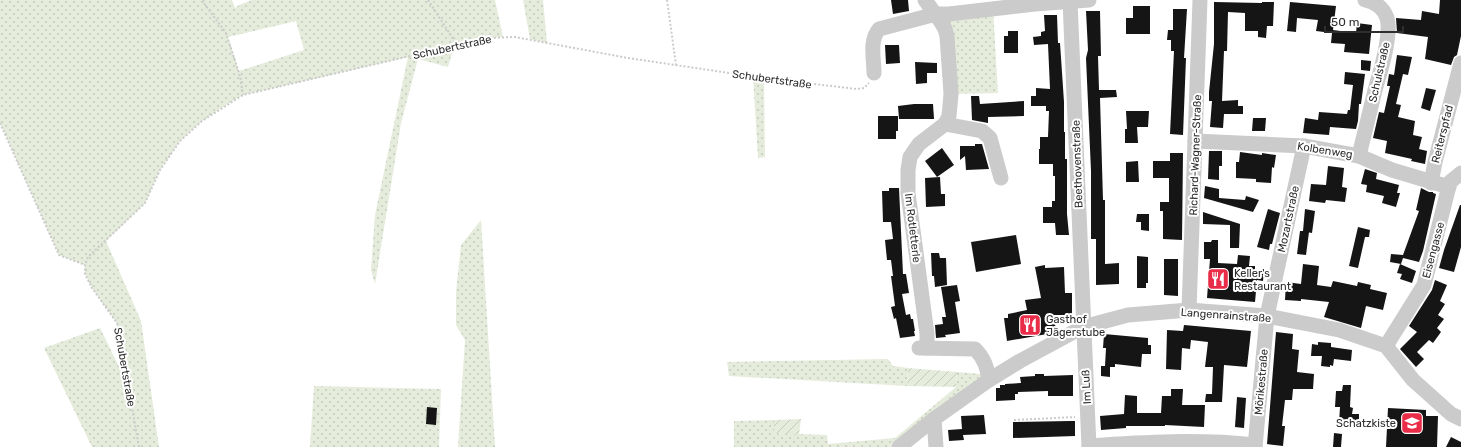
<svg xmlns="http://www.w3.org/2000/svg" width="1461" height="447" viewBox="0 0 1461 447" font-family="Rubik,sans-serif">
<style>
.grass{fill:url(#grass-dots);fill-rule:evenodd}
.garden{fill:url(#garden-furrows)}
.building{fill:#151515}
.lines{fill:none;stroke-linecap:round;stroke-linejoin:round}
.path{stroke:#cbcbcb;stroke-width:2;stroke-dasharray:2 2;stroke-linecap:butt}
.minor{stroke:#cbcbcb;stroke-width:15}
.labels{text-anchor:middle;stroke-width:4;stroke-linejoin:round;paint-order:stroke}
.street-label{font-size:11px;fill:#2e2e2e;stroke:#fff}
.poi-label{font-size:11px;fill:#2e2e2e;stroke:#fff;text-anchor:start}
</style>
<defs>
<pattern id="grass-dots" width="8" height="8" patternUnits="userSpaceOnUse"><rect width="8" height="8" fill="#e5ecdb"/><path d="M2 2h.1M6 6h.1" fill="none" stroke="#c5cbbc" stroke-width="1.8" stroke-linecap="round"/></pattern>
<pattern id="garden-furrows" width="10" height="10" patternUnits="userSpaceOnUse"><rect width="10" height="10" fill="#e5ecdb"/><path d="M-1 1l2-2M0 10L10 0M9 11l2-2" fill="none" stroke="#c5cbbc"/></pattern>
</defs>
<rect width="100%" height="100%" fill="#fff"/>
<g class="grass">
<path d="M0,0H232L235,8L239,5L252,0H495L503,37L487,38L454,46L448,67L418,59L401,123L375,284L371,270L375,215L408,57L243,95L229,103L202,121L180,141L160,170L145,203L106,241L141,321L159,447H92L44,348L100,328L128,385L117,323L92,288L85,274V265L59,255L0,123ZM296,21L304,50L239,71L228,37Z"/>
<path d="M523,0H543L547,43L530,39Z"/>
<path d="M993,9L998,93L951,94L949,64V14Z"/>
<path d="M753,76L763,78L764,81L765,157L758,158Z"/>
<path d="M481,220L495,447H458L465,340L456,325V292L461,245Z"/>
<path d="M975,349L989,380L899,447H734V421L774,420V433L827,435L828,444L895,438L956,387L957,372L982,374Z"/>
<path d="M888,359L893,366L908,368L907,386L729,376L727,362Z"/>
<path d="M314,386L441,389L439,447H310Z"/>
</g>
<g class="garden">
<path d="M908,368L957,372L956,387L907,386Z"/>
<path d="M801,419L799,435L774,433V420Z"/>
</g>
<g class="building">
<path d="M891,0H908L909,11L893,14Z"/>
<path d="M1440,0H1461V36L1457,55L1454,57L1451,65L1425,59L1428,37L1397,33L1396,18L1421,20L1422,11L1439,14Z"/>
<path d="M1214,2L1262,3V2H1274L1273,26H1267L1266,38L1258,37V31H1245V13L1228,12L1227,51H1224L1222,101L1238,100V106H1243V114H1224L1223,128L1210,127L1212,101H1209V92L1214,44Z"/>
<path d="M1290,2L1336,6L1333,30L1356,33L1357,23L1372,25L1369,54L1344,52L1345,44L1331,43L1332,33L1316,31L1318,20L1297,18L1296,32L1287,31Z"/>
<path d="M1133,6H1150V34H1126V18H1133Z"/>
<path d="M1173,9H1187L1184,58H1186L1183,135L1170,134L1174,51H1171V40H1167L1168,30H1173Z"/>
<path d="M1086,11H1100L1101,56H1098L1099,90H1116L1117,97L1100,98L1103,200H1105V264L1119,263V284L1096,285V239H1091V171L1086,58L1088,50Z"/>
<path d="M1044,15H1057L1058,43H1060L1064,102V132H1065V159H1067V214L1069,235H1056L1055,223H1043V207H1052V201H1055V176H1053V164H1039V149H1040V137H1048L1049,111H1046V106H1031V96H1036V88L1050,89L1048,44L1034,45L1033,37L1041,36V32L1045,31Z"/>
<path d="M1008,31H1018V53H1004V36H1008Z"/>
<path d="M885,45H899L900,63L886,64Z"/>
<path d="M1397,55L1412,57L1408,75L1403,74L1396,104L1401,105L1398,117L1415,121L1413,135L1422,137L1419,149L1427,151L1425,164L1411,161L1412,159L1385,153L1387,141L1373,138L1379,112L1384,113L1390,86H1387L1389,74L1394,75Z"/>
<path d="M1361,60L1371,61L1370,71L1361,70Z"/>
<path d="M915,62L937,63V73H927V83L916,84Z"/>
<path d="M1345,72L1365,74L1361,104H1359L1358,121L1356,129L1330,127L1329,135L1303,133L1305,118L1318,120L1319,112L1347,114L1348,110H1350L1353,85L1344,84Z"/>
<path d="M1426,88L1436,90L1430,111L1421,108Z"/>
<path d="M971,96H979L980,104L1024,101V116L988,117V123L972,120Z"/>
<path d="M914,104H933L934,119H899L898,106Z"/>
<path d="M1126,111H1149L1148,127H1137L1138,143H1125V129H1127Z"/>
<path d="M878,116H898V131H896V139H878Z"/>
<path d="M1253,118H1266L1265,131H1252Z"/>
<path d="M975,144H982L989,169L966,170L965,156L960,160V146H975Z"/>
<path d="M942,148L954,165L937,177L925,161Z"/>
<path d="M1209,151H1222V166H1219V180L1208,179Z"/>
<path d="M1240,152L1262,155V153L1276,155L1274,168L1272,167L1271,183L1256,182V179L1236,178V162H1239Z"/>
<path d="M1170,153H1183L1182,240L1163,239V211H1160V202H1169V178H1153V161H1170Z"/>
<path d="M1138,161L1139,182H1126V162Z"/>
<path d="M1328,166L1344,168L1342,187L1347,188L1345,202L1326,200L1325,203L1309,201L1311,184L1326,185Z"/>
<path d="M1365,169L1377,173L1376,179L1399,185L1397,193H1400L1396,207L1382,203L1384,196L1366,192L1367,185L1361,184Z"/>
<path d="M940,177L941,194H945V206L926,207L925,178Z"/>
<path d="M1205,186L1219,189V198L1245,200L1246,196L1259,200L1253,212L1204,198Z"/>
<path d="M889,188H899L903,274H906L909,293L902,294L906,315L910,314L911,319H913L915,331H914L915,336L900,338L896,318L894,319L891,307L895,306L891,276H893L891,260H887L885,240L893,239L891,222H883L882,191H889Z"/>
<path d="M1421,188L1429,192H1433V193L1436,194L1423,251L1419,262L1403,258L1401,264L1390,262L1391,254L1403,255L1419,211L1416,210Z"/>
<path d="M1460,205H1461V247L1454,272L1439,268L1444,250Z"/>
<path d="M1268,209L1280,213L1272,244H1270L1269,250L1257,247Z"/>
<path d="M1305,209L1315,211L1312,233L1307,232H1309L1306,255L1297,254L1300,231H1303Z"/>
<path d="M1203,212L1240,224L1239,248H1230V225L1203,224Z"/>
<path d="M1137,214H1149V231L1141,230V222H1136Z"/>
<path d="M1358,227L1370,230L1369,237H1365L1358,268L1349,266Z"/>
<path d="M1016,235L1021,264L976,272L971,242Z"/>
<path d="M1212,240H1218V263L1237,264L1238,255L1250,256L1249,266H1255V271H1264L1263,281L1257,280L1255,302L1207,298L1210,259H1204V242H1211Z"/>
<path d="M931,253H939L940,258H946L947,285L935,287L934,276H932Z"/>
<path d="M1137,256L1148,257V283H1146V288H1137Z"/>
<path d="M1164,259H1178V296L1164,295Z"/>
<path d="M1303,264L1319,266L1317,285L1331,287L1333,281L1357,286L1358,282L1371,285L1370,289L1387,293L1383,310L1366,306L1361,328L1324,317L1329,302L1301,299V301L1285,300L1286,282L1301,284Z"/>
<path d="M1400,264L1416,271L1412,283L1400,279L1402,274L1397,273Z"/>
<path d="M1045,265V268L1064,267L1065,293H1072V315H1054L1056,331L1053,333L1007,341L1004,318H1008V314L1027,310L1025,300L1041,298L1035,267Z"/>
<path d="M1435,280L1447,285L1440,301L1445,304L1438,315L1444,319L1437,328L1441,332L1433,343L1429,340L1417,352L1424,359L1416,367L1400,349L1417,332L1409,326L1432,290Z"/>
<path d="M957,285L960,301L955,302L960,333L945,335L946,337L936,338L935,325L943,324L942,317H946L941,287Z"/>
<path d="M1184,325L1251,331L1247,367L1224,365L1222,402H1205L1206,394H1212L1213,367H1205L1208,342L1191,340L1190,349L1182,348L1181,370L1166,369L1167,330L1183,331Z"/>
<path d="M1276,332L1293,334L1292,349L1299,350L1297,372L1314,374L1313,389H1293L1292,400H1285L1282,426H1285L1283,446L1267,444Z"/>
<path d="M1104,334L1148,338V345H1151V354H1142L1141,367L1115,364V367H1110V377L1101,376V366H1105L1106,348H1103Z"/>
<path d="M1318,342L1331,343V347L1352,350L1351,361L1334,359L1333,366L1330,365V367L1321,366L1322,356H1311L1312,344L1318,345Z"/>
<path d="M1035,374H1044V376L1073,375V396H1048V391L1018,392V394H1015V400L996,401V388H1000V385H1005V384L1021,383L1020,377L1035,376Z"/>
<path d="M1343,385H1351L1350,407L1353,408L1352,414H1359V424L1339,423L1340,407H1335L1336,391H1342Z"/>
<path d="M1171,389H1183L1182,405H1205L1204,427L1165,425V426H1126V428L1101,430L1100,416L1124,414L1125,395L1137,396V413H1161L1162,396H1171Z"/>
<path d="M1237,397L1246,398L1244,428L1235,427Z"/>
<path d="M427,407L437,408L436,425L426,424Z"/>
<path d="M1388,408L1426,410V416H1438L1437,447H1386Z"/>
<path d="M984,415L986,434L963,435L964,440L949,441L948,430L962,429L961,416Z"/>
<path d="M1070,421H1075V436L1013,438V422Z"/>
<path d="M1334,433L1342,434L1341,447H1333Z"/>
<path d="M1451,437L1461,442V447H1446Z"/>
</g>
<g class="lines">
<g class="path">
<path d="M204,0L203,2L226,33L240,76L243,95"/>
<path d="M428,0L457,45"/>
<path d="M667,0L676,65"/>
<path d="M0,123L59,255L85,265"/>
<path d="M1014,420L1075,417"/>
<path d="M139,447L117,323L92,288L85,274V265L88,257L145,203L160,170L180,141L202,121L243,95L487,38L515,37L628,58L763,78L857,89L864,88L869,83"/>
</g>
<g class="minor">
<path d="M925,0L941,22L945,29L947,36L951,94L949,116L945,124L919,144L910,157L908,170V193L927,334V348"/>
<path d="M1070,1L1089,447"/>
<path d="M874,73C874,59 869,41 879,29L936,14H949L1035,4L1089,0"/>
<path d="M945,124L982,131L990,138L1001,178"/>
<path d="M1195,141L1304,146L1359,156L1392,170L1449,187"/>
<path d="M1359,156C1364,134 1370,112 1375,90C1380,73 1392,35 1387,18C1383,7 1375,2 1365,0"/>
<path d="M1431,183L1435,162L1461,63"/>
<path d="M1189,310L1200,0"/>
<path d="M1386,346L1424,285L1450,182L1461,173"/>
<path d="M919,348L975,349C985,359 987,368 989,380"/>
<path d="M934,419L936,447"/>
<path d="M1089,446C1144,442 1199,439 1255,445"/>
<path d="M899,447L934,419L989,380L1020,361L1083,327L1128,315L1189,310L1267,316L1339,330L1386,346L1413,380L1451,414L1461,419"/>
<path d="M1255,447L1267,316L1304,146"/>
</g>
</g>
<defs>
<g id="restaurant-square" transform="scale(1.15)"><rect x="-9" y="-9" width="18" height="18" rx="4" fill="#e92c48" stroke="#fff"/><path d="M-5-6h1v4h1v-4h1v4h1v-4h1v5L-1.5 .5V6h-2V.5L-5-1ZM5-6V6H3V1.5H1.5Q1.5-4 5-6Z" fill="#fff"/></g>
<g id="school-square" transform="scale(1.15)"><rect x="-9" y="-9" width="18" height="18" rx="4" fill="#e92c48" stroke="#fff"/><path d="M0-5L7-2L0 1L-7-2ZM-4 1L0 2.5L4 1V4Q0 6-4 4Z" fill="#fff"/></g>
</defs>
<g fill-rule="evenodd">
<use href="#restaurant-square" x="1218" y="279"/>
<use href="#restaurant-square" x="1030" y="325"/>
<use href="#school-square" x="1412" y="423"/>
</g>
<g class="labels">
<g class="street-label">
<text transform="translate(452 47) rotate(-12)" y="4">Schubertstraße</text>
<text transform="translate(1379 72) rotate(-77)" y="4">Schulstraße</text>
<text transform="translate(772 79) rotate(8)" y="4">Schubertstraße</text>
<text transform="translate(1442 134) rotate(-76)" y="4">Reiterspfad</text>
<text transform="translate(1325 150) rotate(9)" y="4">Kolbenweg</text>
<text transform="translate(1195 155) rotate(-88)" y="4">Richard-Wagner-Straße</text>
<text transform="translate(1077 164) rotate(-92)" y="4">Beethovenstraße</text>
<text transform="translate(1288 219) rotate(-78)" y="4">Mozartstraße</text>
<text transform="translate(913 228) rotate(83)" y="4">Im Rotletterle</text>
<text transform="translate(1433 250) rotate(-75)" y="4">Eisengasse</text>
<text transform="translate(1226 315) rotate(4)" y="4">Langenrainstraße</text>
<text transform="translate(125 367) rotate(80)" y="4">Schubertstraße</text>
<text transform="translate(1261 382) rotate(-85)" y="4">Mörikestraße</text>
<text transform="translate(1086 387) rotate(-93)" y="4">Im Luß</text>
</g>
<g class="poi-label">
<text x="1234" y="277">Keller's<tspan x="1234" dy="13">Restaurant</tspan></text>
<text x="1046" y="323">Gasthof<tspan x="1046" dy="13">Jägerstube</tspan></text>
<text x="1396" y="427" text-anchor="end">Schatzkiste</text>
</g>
</g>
<path d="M1325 26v6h78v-6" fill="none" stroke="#2e2e2e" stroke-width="2"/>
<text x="1331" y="26" font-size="12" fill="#2e2e2e" stroke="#ffffff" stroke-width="3" paint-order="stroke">50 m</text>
</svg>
